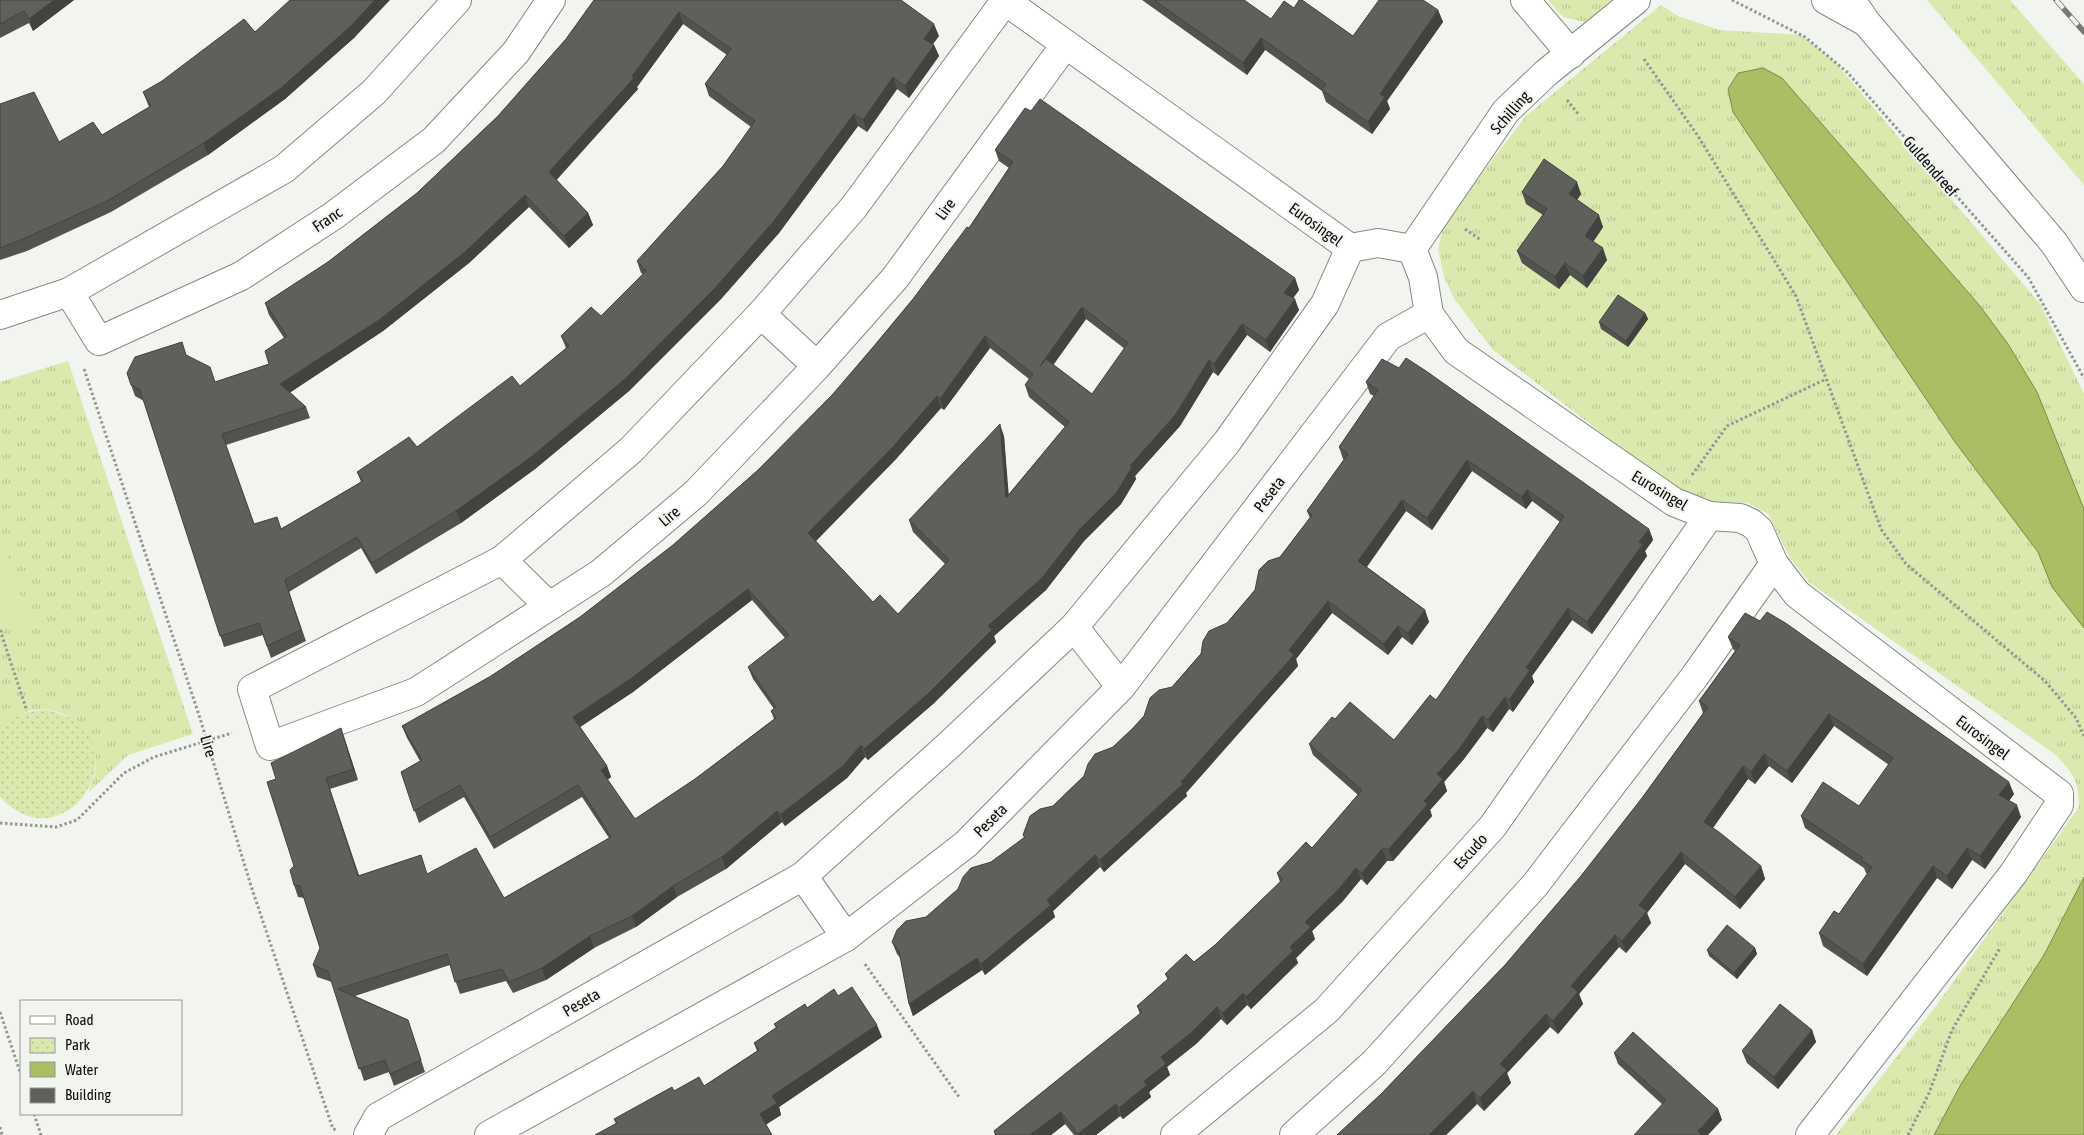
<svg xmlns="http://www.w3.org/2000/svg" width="2084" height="1135" viewBox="0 0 2084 1135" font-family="'Asap Condensed',sans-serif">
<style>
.grass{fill:url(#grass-tufts)}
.park{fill:url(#park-dots)}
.garden{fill:#dae9ad}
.water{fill:#aabe63;stroke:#7b8949}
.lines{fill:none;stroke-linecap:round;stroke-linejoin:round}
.street-casing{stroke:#878884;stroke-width:30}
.secondary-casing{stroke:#878884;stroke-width:30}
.path{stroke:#949692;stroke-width:3;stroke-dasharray:2.5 2.5;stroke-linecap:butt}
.street{stroke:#fff;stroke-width:28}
.secondary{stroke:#fff;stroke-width:28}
.rail-casing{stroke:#787976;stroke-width:5.5}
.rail{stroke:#f2f4ef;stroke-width:4;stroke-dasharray:11;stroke-linecap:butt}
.wall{fill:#52534f;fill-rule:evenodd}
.shaded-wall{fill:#424340}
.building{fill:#5f605c;stroke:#424340;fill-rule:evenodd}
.labels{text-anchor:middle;stroke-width:4;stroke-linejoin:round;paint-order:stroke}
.street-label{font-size:16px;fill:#0c0d0b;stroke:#f2f4ef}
</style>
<defs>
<pattern id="grass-tufts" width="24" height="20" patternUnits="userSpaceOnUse" patternTransform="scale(1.25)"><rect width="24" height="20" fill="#dae9ad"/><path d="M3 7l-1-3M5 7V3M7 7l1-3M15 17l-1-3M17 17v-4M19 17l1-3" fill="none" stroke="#bac794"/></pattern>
<pattern id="park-dots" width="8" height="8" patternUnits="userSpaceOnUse" patternTransform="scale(1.25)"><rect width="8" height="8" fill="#dae9ad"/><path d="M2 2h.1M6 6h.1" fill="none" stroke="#bac794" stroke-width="1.8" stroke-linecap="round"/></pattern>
</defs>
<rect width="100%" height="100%" fill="#f2f4ef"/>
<g class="grass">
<path d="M1548,0H1618L1603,15L1585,22L1563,17Z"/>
<path d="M1927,0H2010L2084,84V185Z"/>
<path d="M1661,5L1678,16L1719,30L1801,35L1834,61L2041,305L2084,394V509L2037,392L2008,344L1980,306L1782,78L1733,112L1955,442L2038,552L2052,587L2084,628V877L2044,955L1961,1084L1934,1135H1836L1936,1006L2079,807C2078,779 2075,776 2056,755L1810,583L1790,558L1768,514L1748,503L1703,501L1673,487L1493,350L1455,300L1444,277L1438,249L1444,223L1526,116Z"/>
<path d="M68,361L193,734L128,755L88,793C92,782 96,774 96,763C96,751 91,743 85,734C70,713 53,706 27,711L0,730V382Z"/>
</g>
<path class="park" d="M47,710C150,733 68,870 0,797V730C13,715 28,710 47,710Z"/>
<path class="garden" d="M0,532L29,620L0,628Z"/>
<g class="water">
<path d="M1763,68L1782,78L1980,306L2008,344L2037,392L2084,509V628L2052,587L2038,552L1955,442L1733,112L1728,89L1738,73Z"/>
<path d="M2084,877V1135H1934L1961,1084L2044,955Z"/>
</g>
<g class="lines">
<g class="street-casing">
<g id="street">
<path d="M457,0L374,92L284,169L69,292L99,341L241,276L333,216L434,140L516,52L551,0"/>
<path d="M1004,0L1350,248L1378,243L1412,249L1423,277L1429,314L1456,351L1674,502L1709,516L1740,518L1751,523L1759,530L1774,564L1797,594L2059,794V805L2013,874L1810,1135"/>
<path d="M1525,0L1571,54"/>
<path d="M1005,1L854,207L761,314L631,450L502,560L252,689L270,746L416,692L601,573L696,493L817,366L895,278L1065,45"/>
<path d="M1412,249L1506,111L1546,73L1636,0"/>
<path d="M761,314L817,366"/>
<path d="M0,315L69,292"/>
<path d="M502,560L549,606"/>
<path d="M1074,627L1121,687"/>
<path d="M803,876L846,937"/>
<path d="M368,1135L378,1117L803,876L949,745L1074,627L1227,442L1325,304L1350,248"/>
<path d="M489,1135L846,937L966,844L1121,687L1388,337L1429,314"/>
<path d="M1175,1135L1327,1010L1493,826L1709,516"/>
<path d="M1294,1135L1374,1063L1535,885L1695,676L1774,564"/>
</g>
</g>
<g class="secondary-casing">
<g id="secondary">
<path d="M1826,0L1864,21"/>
<path d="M1851,0L1866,22L2054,243L2084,288"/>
</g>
</g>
<g class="path">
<path d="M1732,0L1805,37L1847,72L2028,277L2084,378"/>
<path d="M1644,59L1698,136L1796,296L1881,529L1906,564L2045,681L2076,718L2084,736"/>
<path d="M1567,100L1579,115"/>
<path d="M1465,229L1481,240"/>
<path d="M84,369L199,715L251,886L333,1129L337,1130"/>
<path d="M1692,475L1727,426L1826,379"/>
<path d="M0,630L27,711"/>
<path d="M0,823L56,827L77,820L124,773L154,757L232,733"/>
<path d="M865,964L959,1097"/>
<path d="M0,1012L21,1075"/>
<path d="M34,1114L41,1135"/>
<path d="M0,1127L2,1135"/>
<path d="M1908,1135L1929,1093L1952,1030L2000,948"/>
</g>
<use href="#street" class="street"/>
<use href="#secondary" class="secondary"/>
<g class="rail-casing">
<path id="rail" d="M2056,0L2084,32"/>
</g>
<use href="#rail" class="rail"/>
</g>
<g class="wall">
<path d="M0,0H74L33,31L29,23L0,38Z"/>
<path d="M594,0L939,36L933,44L934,45L939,56L909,98L897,89L867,132L858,126L779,233L721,299L629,391L535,469L461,523L376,574L361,548L289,592L306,641L271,658L263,635L224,647L144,401L135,396L127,373L187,355L215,382L269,364L284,338L269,315L265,303L328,262L417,193L498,116L566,39ZM683,24L727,55L705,84L709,96L751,127L723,166L637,261L641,273L643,274L601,316L561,336L566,348L520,386L417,447L357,472L361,482L282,529L254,524L226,445L310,418L306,407L290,392L383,331L469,263L529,207L569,248L593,225L588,213L556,180L638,89L637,87Z"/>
<path d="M1142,0H1244L1271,19L1294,8L1353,36L1438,10L1443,22L1387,101L1390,109L1372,134L1326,102L1322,91L1265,50L1247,75Z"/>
<path d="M255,32L355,37L285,99L208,155L111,212L27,251L0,260V104L59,142L102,135L149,107L143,92Z"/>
<path d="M995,150L1295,278L1299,290L1293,298L1299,310L1270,352L1247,335L1218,376L1213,372L1180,426L1135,476L1136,479L1121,504L1084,541L1046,590L994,636L996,642L933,704L868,760L865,757L847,778L785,826L782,822L726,869L677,897L636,927L594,948L546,980L513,993L506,981L460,994L450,965L355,996L408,1020L425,1072L394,1086L389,1072L364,1081L332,982L317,977L313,965L320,948L304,898L298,897L294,885V866L276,779L345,740L358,780L330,789L359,875L428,874L504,898L609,838L582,797L494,849L464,797L419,823L401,772L420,761L407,738L402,726L491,676L580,617L673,545L758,470L833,394L874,346L913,299L969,228L1009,168L999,161ZM1086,319L1125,349L1092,394L1053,365ZM990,348L1029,379L1025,385L1029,397L1065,427L1008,495L1004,436L909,520L913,532L945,564L898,614L873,602L816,541L896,459L941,408L944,410ZM752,600L785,638L748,667L753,679L774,709L771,711L774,719L695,779L635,819L607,780L611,777L607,766L580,727L633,692Z"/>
<path d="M1522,192L1581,194L1577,200L1603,227L1593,242L1607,260L1587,288L1570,275L1559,289L1522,263L1517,251L1543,215L1526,204Z"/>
<path d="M1645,313L1648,319L1628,347L1601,329L1599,322Z"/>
<path d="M1366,382L1649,529L1653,540L1645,551L1647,556L1592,634L1572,620L1532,676L1534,682L1513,712L1509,709L1493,732L1487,728L1464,759L1444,782L1447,791L1430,810L1432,816L1393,861H1387L1367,885L1361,879L1342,902L1312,931L1315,939L1296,958L1298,963L1251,1009L1247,1005L1227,1025L1221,1019L1196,1044L1167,1067L1170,1075L1149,1092L1151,1097L1123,1119L1120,1116L1096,1135H1074L1065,1124L1051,1135H995L994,1131L1140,1014L1137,1006L1168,980L1165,974L1194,962L1215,945L1280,882L1277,873L1312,848L1358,795L1313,755L1309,744L1335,719L1394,740L1436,700L1560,522L1532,501L1526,509L1472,471L1432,530L1406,511L1367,567L1425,610L1429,622L1412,645L1402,637L1388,655L1332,613L1296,659L1298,666L1186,793L1187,796L1104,872L1100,867L1053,911L1055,917L985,975L982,970L913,1016L909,1004L901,959L897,954L892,942L926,917L991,862L1024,838L1023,835L1133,728L1172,687L1255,590L1310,518L1307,511L1344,460L1343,459L1339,447L1374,396L1370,394Z"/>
<path d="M1728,637L2014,794L2009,801L2021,817L1985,869L1972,860L1952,889L1937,878L1867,976L1823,946L1819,933L1839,914L1867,874L1866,873L1864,868L1805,828L1801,816L1859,806L1889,765L1834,726L1792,783L1769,766L1755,784L1748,779L1713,828L1761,866L1765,879L1740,909L1685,864L1647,913L1651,923L1626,953L1619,947L1579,994L1583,1004L1558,1034L1550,1027L1507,1073L1511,1083L1484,1111L1477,1104L1446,1135H1337L1381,1094L1505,965L1581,876L1642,798L1703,713L1699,701L1735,651L1733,649Z"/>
<path d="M1755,948L1757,954L1737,979L1709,956L1707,950Z"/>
<path d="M838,996L882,1037L779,1107L781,1115L766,1124H616L614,1119L674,1091L704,1086L757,1051L754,1043L776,1028L774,1024L807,1008Z"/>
<path d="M1812,1030L1816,1042L1778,1089L1747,1063L1742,1051Z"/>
<path d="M1614,1053L1718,1109L1722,1120L1662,1104L1618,1064Z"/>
</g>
<g class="shaded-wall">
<path d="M54,0H74L33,31L29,19Z"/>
<path d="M375,0H390L355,37L285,99L208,155L204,143Z"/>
<path d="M1438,10L1443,22L1387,101L1390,109L1372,134L1368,122L1380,94Z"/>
<path d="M679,12L683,24L637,87L638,89L553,184L549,172L632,76Z"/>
<path d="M934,24L939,36L928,50L924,39Z"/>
<path d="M1261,38L1265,50L1247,75L1243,63Z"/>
<path d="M934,45L939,56L909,98L905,86Z"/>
<path d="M893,77L897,89L867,132L863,120Z"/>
<path d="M854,114L858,126L779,233L721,299L629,391L535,469L461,523L456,511Z"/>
<path d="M1577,182L1581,194L1573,206L1569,194Z"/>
<path d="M525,195L529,207L469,263L383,331L285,396L280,384Z"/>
<path d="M588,213L593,225L569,248L564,236Z"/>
<path d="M1599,215L1603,227L1589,248L1585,236Z"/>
<path d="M1603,248L1607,260L1587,288L1583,276Z"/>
<path d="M1565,263L1570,275L1559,289L1555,277Z"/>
<path d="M1295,278L1299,290L1289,304L1284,293Z"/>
<path d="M1295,299L1299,310L1270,352L1266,340Z"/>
<path d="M1082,307L1086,319L1044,378L1040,366Z"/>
<path d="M1645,313L1648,319L1628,347L1626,341Z"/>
<path d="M1242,324L1247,335L1218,376L1214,364Z"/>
<path d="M985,336L990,348L944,410L940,399Z"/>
<path d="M1209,360L1213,372L1180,426L1135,476L1136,479L1121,504L1084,541L1046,590L994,636L996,642L933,704L868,760L864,749L988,626L1130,466Z"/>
<path d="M937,396L941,408L896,459L812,545L808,533Z"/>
<path d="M1000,424L1004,436L1010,510L1006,498Z"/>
<path d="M1467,460L1472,471L1432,530L1427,518Z"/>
<path d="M1527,490L1532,501L1526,509L1522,497Z"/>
<path d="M1402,500L1406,511L1362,573L1358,561Z"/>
<path d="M1649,529L1653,540L1645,551L1647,556L1592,634L1587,622L1639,542Z"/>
<path d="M748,589L752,600L633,692L577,729L573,717Z"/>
<path d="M1328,601L1332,613L1296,659L1298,666L1186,793L1187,796L1104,872L1100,860L1181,782L1289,650Z"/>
<path d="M1568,608L1572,620L1532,676L1534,682L1513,712L1509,700L1526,668Z"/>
<path d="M1425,610L1429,622L1412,645L1408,633Z"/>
<path d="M1398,626L1402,637L1388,655L1384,644Z"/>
<path d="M1505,697L1509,709L1493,732L1488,720Z"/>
<path d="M1829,714L1834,726L1792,783L1787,771Z"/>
<path d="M1482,716L1487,728L1464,759L1444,782L1447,791L1430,810L1432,816L1393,861L1389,849L1424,801L1437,774Z"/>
<path d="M341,728L345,740L358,780L353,769Z"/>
<path d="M861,745L865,757L847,778L785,826L781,814Z"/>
<path d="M1764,754L1769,766L1755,784L1751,772Z"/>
<path d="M607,766L611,777L605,782L601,770Z"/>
<path d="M1743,766L1748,779L1708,834L1704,822Z"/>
<path d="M2009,782L2014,794L2004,808L1999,795Z"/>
<path d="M2017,805L2021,817L1985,869L1980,856Z"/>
<path d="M777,811L782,822L726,869L722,857Z"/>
<path d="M1967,848L1972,860L1952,889L1947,876Z"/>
<path d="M1382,849L1387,861L1367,885L1362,873Z"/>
<path d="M1681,852L1685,864L1647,913L1651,923L1626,953L1622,941L1639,905Z"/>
<path d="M1095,855L1100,867L1053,911L1055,917L985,975L981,964Z"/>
<path d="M1761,866L1765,879L1740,909L1735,897Z"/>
<path d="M1933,866L1937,878L1867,976L1863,964Z"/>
<path d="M1356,868L1361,879L1342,902L1312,931L1315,939L1296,958L1298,963L1251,1009L1246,997L1290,947L1305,922Z"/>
<path d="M673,886L677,897L636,927L632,916Z"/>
<path d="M1615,935L1619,947L1579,994L1583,1004L1558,1034L1553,1021L1571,986Z"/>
<path d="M590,936L594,948L546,980L542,968Z"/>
<path d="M1755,948L1757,954L1737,979L1734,973Z"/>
<path d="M977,958L982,970L913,1016L909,1004Z"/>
<path d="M1243,993L1247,1005L1227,1025L1223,1013Z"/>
<path d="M1217,1007L1221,1019L1196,1044L1167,1067L1170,1075L1149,1092L1151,1097L1123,1119L1119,1108L1144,1081L1161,1057Z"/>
<path d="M1546,1014L1550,1027L1507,1073L1511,1083L1484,1111L1480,1098L1500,1064Z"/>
<path d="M877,1025L882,1037L779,1107L781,1115L764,1126L760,1114L772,1096Z"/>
<path d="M1812,1030L1816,1042L1778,1089L1774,1077Z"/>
<path d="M1473,1091L1477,1104L1446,1135H1429Z"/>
<path d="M1116,1104L1120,1116L1096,1135H1079L1078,1134Z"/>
<path d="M1718,1109L1722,1120L1708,1135H1699L1698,1131Z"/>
<path d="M1061,1112L1065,1124L1051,1135H1030Z"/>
</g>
<g class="building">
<path d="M0,0H54L29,19L24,11L0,24Z"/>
<path d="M290,0H375L351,26L281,88L204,143L107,201L23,239L0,248V104L34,92L59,142L93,122L102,135L151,106L143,92L162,81L244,19L255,32Z"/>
<path d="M594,0H901L934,24L924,39L934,45L905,86L893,77L863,120L854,114L774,221L716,287L625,379L531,457L456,511L372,563L357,537L285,580L301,630L267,646L259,623L220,636L140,390L131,385L127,373L135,357L182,342L186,355L210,367L215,382L269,364L265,351L287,336L265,303L328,262L417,193L498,116L566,39ZM679,12L731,49L705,84L755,121L723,166L637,261L646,271L601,316L591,307L561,336L569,346L520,386L512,376L417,447L409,437L357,472L363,481L281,529L277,517L254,524L222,434L306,407L280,384L379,320L465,252L525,195L564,236L588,213L549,172L634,78L632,76Z"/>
<path d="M1154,0H1244L1271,19L1284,1L1294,8L1299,0H1302L1353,36L1379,0H1423L1438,10L1380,94L1385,97L1368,122L1322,90L1326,84L1261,38L1243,63Z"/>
<path d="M1040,99L1295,278L1284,293L1295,299L1266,340L1242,324L1214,364L1209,360L1176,414L1130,466L1132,467L1117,492L1080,529L1042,578L988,626L992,630L929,693L864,749L861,745L843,766L781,814L777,811L722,857L673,886L632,916L590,936L542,968L509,982L502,969L455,982L447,954L338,989L408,1020L421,1060L390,1074L385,1060L359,1069L328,971L313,965L320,948L300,886L294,885L290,870L294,866L267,782L276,779L271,763L341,728L353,769L326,778L358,876L421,855L427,874L476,848L504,898L611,837L578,785L490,837L460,785L414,811L401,772L422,760L402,726L491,676L580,617L673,545L758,470L833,394L874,346L913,299L967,227L969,228L1013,162L995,150L1025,108L1031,111ZM1082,307L1128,343L1092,394L1046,359L1040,366ZM985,336L1033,374L1025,385L1069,422L1006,498L1000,424L909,520L949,560L898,614L880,595L873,602L808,533L892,448L937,396L940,399ZM748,589L789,635L748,667L776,707L771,711L776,718L695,779L635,819L601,770L607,766L573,717L629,680Z"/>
<path d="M1544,159L1577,182L1569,194L1599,215L1585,236L1603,248L1583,276L1565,263L1555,277L1517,251L1547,209L1522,192Z"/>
<path d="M1618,295L1645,313L1626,341L1599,322Z"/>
<path d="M1406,358L1426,371L1649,529L1639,542L1643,544L1587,622L1568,608L1526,668L1530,670L1509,700L1505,697L1488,720L1482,716L1460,748L1437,774L1443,779L1424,801L1428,804L1389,849H1382L1362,873L1356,868L1338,890L1305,922L1311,927L1290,947L1293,951L1246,997L1243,993L1223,1013L1217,1007L1191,1033L1161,1057L1166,1064L1144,1081L1147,1085L1119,1108L1116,1104L1078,1134L1061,1112L1030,1135H996L994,1131L1142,1012L1137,1006L1169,978L1165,974L1186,954L1194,962L1215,945L1283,879L1277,873L1306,842L1312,848L1362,790L1309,744L1332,717L1335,719L1350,702L1394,740L1430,695L1436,700L1564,516L1527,490L1522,497L1467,460L1427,518L1402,500L1358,561L1425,610L1408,633L1398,626L1384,644L1328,601L1289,650L1294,655L1181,782L1183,784L1100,860L1095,855L1047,900L1051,905L981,964L977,958L909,1004L899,951L892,942L897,930L906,921L926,917L958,889L963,877L971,868L991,862L1025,837L1023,835L1030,816L1040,809L1053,806L1084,776L1088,764L1095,754L1113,747L1133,728L1144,716L1150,698L1159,690L1172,687L1201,654L1203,641L1209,631L1227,623L1255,590L1259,570L1268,561L1280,557L1309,519L1312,515L1307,511L1348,454L1339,447L1378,390L1366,382L1382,359L1399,368Z"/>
<path d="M1767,612L1787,624L2009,782L1999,795L2017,805L1980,856L1967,848L1947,876L1933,866L1863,964L1819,933L1834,911L1839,914L1872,867L1861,860L1863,858L1801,816L1823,782L1859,806L1893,758L1829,714L1787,771L1764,754L1751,772L1743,766L1704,822L1719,832L1761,866L1735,897L1681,852L1639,905L1647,911L1622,941L1615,935L1571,986L1578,992L1553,1021L1546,1014L1500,1064L1507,1070L1480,1098L1473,1091L1429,1135H1337L1381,1094L1505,965L1581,876L1642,798L1708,707L1699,701L1740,645L1728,637L1745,613L1760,621Z"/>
<path d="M1727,925L1755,948L1734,973L1707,950Z"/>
<path d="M852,987L877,1025L772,1096L777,1103L760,1114L772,1135H595L617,1123L614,1119L672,1087L674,1091L699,1077L704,1086L759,1050L754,1043L777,1027L774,1024L805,1004L807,1008L834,989L838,996Z"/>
<path d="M1780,1004L1812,1030L1774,1077L1742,1051Z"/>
<path d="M1633,1032L1718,1109L1698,1131L1702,1135H1634L1666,1100L1614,1053Z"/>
</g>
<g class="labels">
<g class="street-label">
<text transform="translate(1510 112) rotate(-49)" y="6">Schilling</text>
<text transform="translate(1931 166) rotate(49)" y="6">Guldendreef</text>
<text transform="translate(945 209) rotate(-54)" y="6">Lire</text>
<text transform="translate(327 219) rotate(-34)" y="6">Franc</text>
<text transform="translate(1316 224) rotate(36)" y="6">Eurosingel</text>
<text transform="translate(1660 490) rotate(31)" y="6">Eurosingel</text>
<text transform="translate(1269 494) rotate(-53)" y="6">Peseta</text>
<text transform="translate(669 516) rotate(-40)" y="6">Lire</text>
<text transform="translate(1983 737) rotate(37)" y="6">Eurosingel</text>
<text transform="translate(209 746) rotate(73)" y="6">Lire</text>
<text transform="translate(990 820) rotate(-45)" y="6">Peseta</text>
<text transform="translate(1470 851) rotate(-48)" y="6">Escudo</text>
<text transform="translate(581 1002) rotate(-30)" y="6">Peseta</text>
</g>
</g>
<rect x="20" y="1000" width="162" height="115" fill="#f2f4ef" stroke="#969894"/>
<rect x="30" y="1016" width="25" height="8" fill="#ffffff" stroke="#969894"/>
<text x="65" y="1025" font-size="15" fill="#0c0d0b">Road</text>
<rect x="30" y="1038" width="25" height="15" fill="url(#park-dots)" stroke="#969894"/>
<text x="65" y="1050" font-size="15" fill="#0c0d0b">Park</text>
<rect x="30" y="1062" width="25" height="15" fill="#aabe63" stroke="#969894"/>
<text x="65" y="1075" font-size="15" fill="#0c0d0b">Water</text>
<rect x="30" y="1088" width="25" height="15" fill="#5f605c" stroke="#969894"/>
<text x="65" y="1100" font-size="15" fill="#0c0d0b">Building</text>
</svg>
